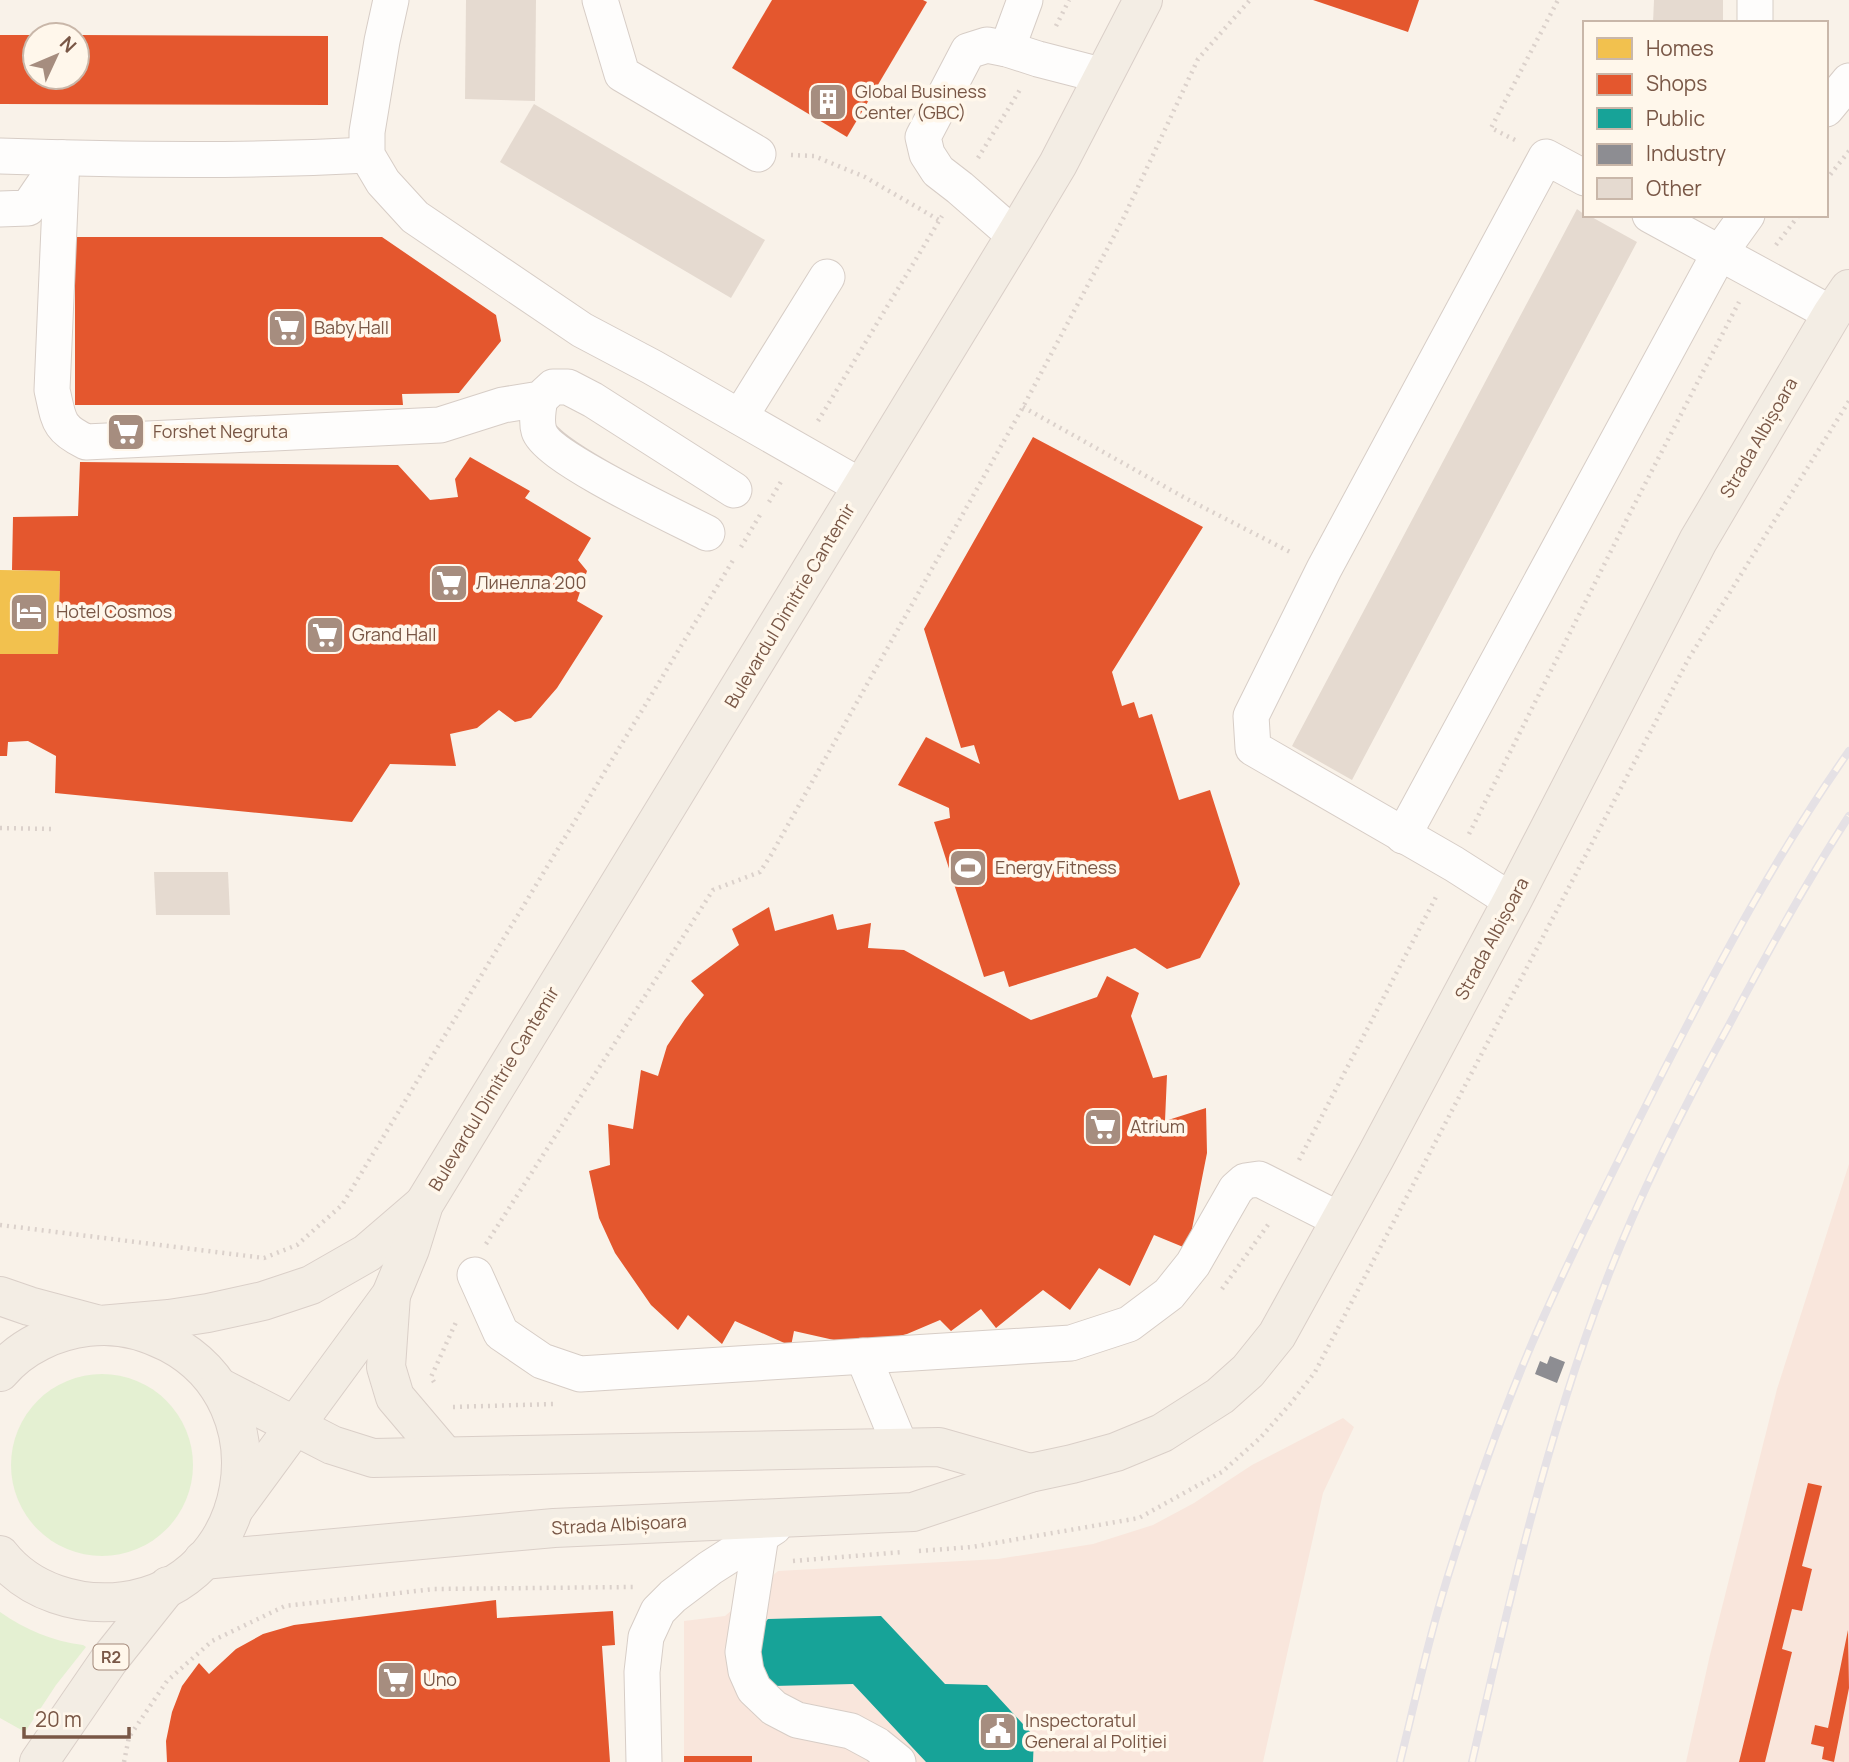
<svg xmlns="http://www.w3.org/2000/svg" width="1849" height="1762" viewBox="0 0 1849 1762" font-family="Manrope,sans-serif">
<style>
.commercial{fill:#f9e6dc}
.green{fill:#e4f0d2}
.homes{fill:#f2c14e}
.shops{fill:#e4572e}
.public{fill:#17a398}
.industry{fill:#8d8d92}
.building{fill:#e5dad0}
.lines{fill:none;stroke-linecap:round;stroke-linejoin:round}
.minor-casing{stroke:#d7cdc6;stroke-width:37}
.major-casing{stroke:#dacfc8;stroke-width:40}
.path{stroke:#dbd1cb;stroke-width:4.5;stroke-dasharray:2 5;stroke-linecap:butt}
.minor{stroke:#fefdfc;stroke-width:35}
.major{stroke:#f3ede4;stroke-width:38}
.rail-casing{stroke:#e5e1e5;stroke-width:8}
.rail{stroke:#fff7eb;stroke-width:5;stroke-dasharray:16;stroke-linecap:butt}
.labels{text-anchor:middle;stroke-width:7;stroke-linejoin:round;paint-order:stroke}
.shield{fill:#fff7eb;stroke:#a18778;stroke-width:2}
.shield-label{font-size:16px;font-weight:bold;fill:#795746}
.poi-label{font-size:18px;fill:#795746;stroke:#fff7eb;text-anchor:start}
.street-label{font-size:18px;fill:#795746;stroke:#fff7eb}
</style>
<rect width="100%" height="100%" fill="#f9f2e9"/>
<g class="commercial">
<path d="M1849,1164V1762H1686L1710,1655L1777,1389Z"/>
<path d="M1343,1418L1354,1427L1323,1493L1263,1762H752V1756H684V1621L725,1616L778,1571L998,1559L1093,1544L1153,1525L1194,1503L1252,1465Z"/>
</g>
<g class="green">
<circle cx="102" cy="1465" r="91"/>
<path d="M0,1612C26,1630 52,1641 83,1645L86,1647L56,1685L25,1732L0,1718Z"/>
</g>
<path class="homes" d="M0,570L60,571L58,654H0Z"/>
<g class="shops">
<path d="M772,0H923L927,2L847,137L732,68Z"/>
<path d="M1313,0H1419L1408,32Z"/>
<path d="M0,35H35V77H77V35L328,36V105L0,104Z"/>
<path d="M75,237H382L496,315L501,341L459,393L402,394L403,405H75Z"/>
<path d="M1033,437L1203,527L1112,672L1122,706L1134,702L1139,718L1152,714L1179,800L1210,790L1240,884L1200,958L1167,969L1135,948L1009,987L1004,971L984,977L934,822L950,818L949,808L898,785L926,737L980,764L974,745L961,748L924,629Z"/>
<path d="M470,457L530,491L525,498L591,538L578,560L587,571L577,601L603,616L557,688L531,718L515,722L499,710L477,728L450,734L456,766L390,764L352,822L55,793L56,756L28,741L8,742L7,756H0V654H58L60,571L12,570L13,517L78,516L80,462L398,465L430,500L458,497L455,479Z"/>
<path d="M769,907L775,931L833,914L837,930L871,923L868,948L904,950L1031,1020L1097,997L1107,976L1139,993L1131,1016L1153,1078L1167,1075L1165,1121L1206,1108L1207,1153L1188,1249L1154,1235L1130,1286L1099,1268L1070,1310L1043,1290L996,1328L981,1309L951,1331L940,1320L907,1334L871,1343L834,1340L794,1331L791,1346L735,1321L722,1344L688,1315L678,1330L651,1305L615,1253L599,1218L589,1171L610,1165L608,1124L633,1129L641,1070L658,1076L667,1046L685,1019L704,995L691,981L739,945L732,929Z"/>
<path d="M1808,1483L1822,1486L1802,1566L1812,1569L1802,1611L1792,1609L1782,1649L1792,1652L1765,1762H1739Z"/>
<path d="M496,1600L497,1618L613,1611L615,1645L602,1646L610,1762H167L166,1741L172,1712L182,1686L199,1663L209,1674L236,1649L263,1634L294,1625Z"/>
<path d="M1848,1630L1849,1688L1834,1762L1822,1759L1824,1747L1811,1744L1815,1725L1828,1728Z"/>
<rect x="684" y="1756" width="68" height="6"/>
</g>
<path class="public" d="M881,1616L945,1684L987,1685L1034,1736L1033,1762H926L853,1684L773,1686L754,1672V1634L768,1619Z"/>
<path class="industry" d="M1550,1356L1565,1362L1557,1383L1535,1374L1540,1361L1547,1364Z"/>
<g class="building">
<path d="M466,0H536L535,101L465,99Z"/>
<path d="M1654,0H1723V23H1653Z"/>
<path d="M534,104L765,240L731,298L500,162Z"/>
<path d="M1577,209L1585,215H1588L1637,242L1352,780L1292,746Z"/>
<path d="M154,872H228L230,915H156Z"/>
</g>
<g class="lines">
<g class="minor-casing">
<g id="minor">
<path d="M391,0L382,41L367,132V155L383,182L415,217L582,330L652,367L862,487"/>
<path d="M600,0L622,74L758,154"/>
<path d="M1755,23V0"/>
<path d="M1007,49L1025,0"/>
<path d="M1826,109L1849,81"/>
<path d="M0,156C122,160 245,162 367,155"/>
<path d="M62,158L52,390C59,420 57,428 86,442L440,425L503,405L540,399L553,387H568L593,400L734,490"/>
<path d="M0,209L28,208L62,158"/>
<path d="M1650,215L1832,314"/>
<path d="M1015,236L960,188L938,171L927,154L923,137L968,51L987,45L1007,49L1038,59L1104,76"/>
<path d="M540,399C538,409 536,421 539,431C547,457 678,518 707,533"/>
<path d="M740,417L827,277"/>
<path d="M1403,836L1719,254L1747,215"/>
<path d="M1512,901L1454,864L1253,748L1251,716L1324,569L1546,157L1585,178"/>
<path d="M475,1275L501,1333L542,1361L580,1374L1071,1343L1129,1324L1169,1294L1193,1264L1236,1189L1245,1181L1259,1179L1340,1220"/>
<path d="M863,1356L901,1448"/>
<path d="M761,1535L743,1652L746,1671L754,1689L774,1708L797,1720L851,1731L877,1745L898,1762"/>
<path d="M644,1762L642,1672L646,1637L658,1611L673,1596L710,1568L774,1527"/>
</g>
</g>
<g class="major-casing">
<g id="major">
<path d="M391,1295L386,1367L395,1397L445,1456"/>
<path d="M0,1296L29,1306L100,1325L169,1319L208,1313L263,1301L311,1285L367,1253L424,1204"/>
<path d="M0,1372C22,1346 55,1331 88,1327C116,1323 144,1330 169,1343C285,1404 254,1584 124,1601C79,1607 29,1592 0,1555"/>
<path d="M219,1387L332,1445L373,1458L939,1447L1030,1473"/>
<path d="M234,1509L391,1295L410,1249L424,1204L1015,236L1058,164L1143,0"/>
<path d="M203,1560L554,1528L913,1512L1030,1473L1072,1464L1116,1452L1162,1433L1220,1396L1248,1371L1277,1335L1376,1156L1512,901L1698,541L1832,314L1849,289"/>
<path d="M39,1762L109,1660L168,1586"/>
</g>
</g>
<g class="path">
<path d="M1056,26L1069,0"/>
<path d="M1515,140L1491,128L1558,0"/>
<path d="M791,155L814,156L865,177L939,220"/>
<path d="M978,158L1021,88"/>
<path d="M1826,180L1849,151"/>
<path d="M1776,245L1799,215"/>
<path d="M1023,407L1187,499L1292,553"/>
<path d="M818,421L942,216"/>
<path d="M769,502L782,480"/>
<path d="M741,547L760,515"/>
<path d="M0,828L55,829"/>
<path d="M1469,834L1629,515L1739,302"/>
<path d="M1299,1160L1437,895"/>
<path d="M0,1225L264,1258L297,1245L342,1205L735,557"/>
<path d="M486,1244L713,890L760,872L771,855L1023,407L1123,219L1198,59L1250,0"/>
<path d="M1222,1289L1270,1222"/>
<path d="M434,1382L431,1377L457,1320"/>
<path d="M453,1407L553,1404"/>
<path d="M919,1551L972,1547L1139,1518L1222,1472L1260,1438L1291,1403L1315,1372L1689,658L1849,401"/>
<path d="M793,1561L903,1552"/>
<path d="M124,1762L129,1737L167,1681L212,1641L285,1606L434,1589L633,1587"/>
</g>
<use href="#minor" class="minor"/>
<use href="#major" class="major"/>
<g class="rail-casing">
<g id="rail">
<path d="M1400,1762C1417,1693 1432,1624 1454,1557C1480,1475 1509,1394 1544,1316C1581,1233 1623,1151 1664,1070C1720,961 1778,852 1849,751"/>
<path d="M1472,1762C1509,1601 1546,1439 1605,1284C1639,1195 1682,1110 1728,1027C1766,955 1805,884 1849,816"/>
</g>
</g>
<use href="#rail" class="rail"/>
</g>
<defs>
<g id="building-square" transform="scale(2.0125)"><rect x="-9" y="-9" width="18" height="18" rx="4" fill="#a68d7f" stroke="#fff7eb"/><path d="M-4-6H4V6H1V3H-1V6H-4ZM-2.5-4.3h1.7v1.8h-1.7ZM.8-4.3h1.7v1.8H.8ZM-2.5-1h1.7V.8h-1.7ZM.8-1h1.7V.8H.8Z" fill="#fff"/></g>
<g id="supermarket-square" transform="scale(2.0125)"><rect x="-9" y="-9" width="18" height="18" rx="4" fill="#a68d7f" stroke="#fff7eb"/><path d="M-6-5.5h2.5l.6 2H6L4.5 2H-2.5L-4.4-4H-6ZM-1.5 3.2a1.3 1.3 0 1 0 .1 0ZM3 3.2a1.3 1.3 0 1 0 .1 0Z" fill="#fff"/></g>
<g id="hotel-square" transform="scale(2.0125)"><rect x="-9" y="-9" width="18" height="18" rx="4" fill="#a68d7f" stroke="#fff7eb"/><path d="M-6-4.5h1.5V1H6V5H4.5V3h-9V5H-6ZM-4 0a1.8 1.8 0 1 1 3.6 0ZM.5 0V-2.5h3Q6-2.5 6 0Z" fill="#fff"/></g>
<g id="stadium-square" transform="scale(2.0125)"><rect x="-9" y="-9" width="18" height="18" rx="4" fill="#a68d7f" stroke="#fff7eb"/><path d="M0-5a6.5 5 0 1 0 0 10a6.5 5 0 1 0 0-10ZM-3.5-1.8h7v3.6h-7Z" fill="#fff"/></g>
<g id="civic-square" transform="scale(2.0125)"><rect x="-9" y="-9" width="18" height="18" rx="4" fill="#a68d7f" stroke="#fff7eb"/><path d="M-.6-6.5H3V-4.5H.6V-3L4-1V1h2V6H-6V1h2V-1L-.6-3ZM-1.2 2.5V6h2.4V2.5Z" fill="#fff"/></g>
</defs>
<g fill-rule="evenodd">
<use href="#building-square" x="828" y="102"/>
<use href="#supermarket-square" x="287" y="328"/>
<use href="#supermarket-square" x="126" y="432"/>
<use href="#supermarket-square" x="449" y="583"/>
<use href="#hotel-square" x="29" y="612"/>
<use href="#supermarket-square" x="325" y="635"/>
<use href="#stadium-square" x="968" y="868"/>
<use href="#supermarket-square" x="1103" y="1127"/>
<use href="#supermarket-square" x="396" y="1680"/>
<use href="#civic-square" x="998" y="1731"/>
</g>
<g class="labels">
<rect class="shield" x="93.5" y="1644.5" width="35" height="25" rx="5"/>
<g class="shield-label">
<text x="111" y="1663">R2</text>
</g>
<g class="poi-label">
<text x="855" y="98">Global Business<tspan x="855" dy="21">Center (GBC)</tspan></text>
<text x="314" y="334">Baby Hall</text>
<text x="153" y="438">Forshet Negruta</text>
<text x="476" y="589">Линелла 200</text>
<text x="56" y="618">Hotel Cosmos</text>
<text x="352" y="641">Grand Hall</text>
<text x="995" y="874">Energy Fitness</text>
<text x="1130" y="1133">Atrium</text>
<text x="423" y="1686">Uno</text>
<text x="1025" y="1727">Inspectoratul<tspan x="1025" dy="21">General al Poliției</tspan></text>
</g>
<g class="street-label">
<text transform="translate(1759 438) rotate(-60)" y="6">Strada Albișoara</text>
<text transform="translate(790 606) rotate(-59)" y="6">Bulevardul Dimitrie Cantemir</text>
<text transform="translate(1492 939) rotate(-62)" y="6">Strada Albișoara</text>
<text transform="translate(494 1089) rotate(-59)" y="6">Bulevardul Dimitrie Cantemir</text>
<text transform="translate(619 1525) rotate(-3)" y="6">Strada Albișoara</text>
</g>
</g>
<rect x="1583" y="21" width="245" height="196" fill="#fff7eb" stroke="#c9b7a9" stroke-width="2"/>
<rect x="1597" y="38" width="35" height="21" fill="#f2c14e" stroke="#c9b7a9" stroke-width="2"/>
<text x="1646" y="56" font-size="21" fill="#795746">Homes</text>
<rect x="1597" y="74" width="35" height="21" fill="#e4572e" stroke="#c9b7a9" stroke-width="2"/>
<text x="1646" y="91" font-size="21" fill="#795746">Shops</text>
<rect x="1597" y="108" width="35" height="21" fill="#17a398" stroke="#c9b7a9" stroke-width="2"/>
<text x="1646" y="126" font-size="21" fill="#795746">Public</text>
<rect x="1597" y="144" width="35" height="21" fill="#8d8d92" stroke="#c9b7a9" stroke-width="2"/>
<text x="1646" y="161" font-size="21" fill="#795746">Industry</text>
<rect x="1597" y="178" width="35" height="21" fill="#e5dad0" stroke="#c9b7a9" stroke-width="2"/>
<text x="1646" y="196" font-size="21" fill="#795746">Other</text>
<g transform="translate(56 56) rotate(46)"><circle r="33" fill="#fff7eb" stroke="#c9b7a9" stroke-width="2"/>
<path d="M0-5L12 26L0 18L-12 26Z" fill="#a68d7f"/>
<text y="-10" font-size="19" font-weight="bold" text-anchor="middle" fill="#795746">N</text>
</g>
<path d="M24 1727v10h105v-10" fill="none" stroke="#795746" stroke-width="3.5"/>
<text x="35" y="1727" font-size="21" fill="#795746" stroke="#fff7eb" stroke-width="5" paint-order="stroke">20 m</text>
</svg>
